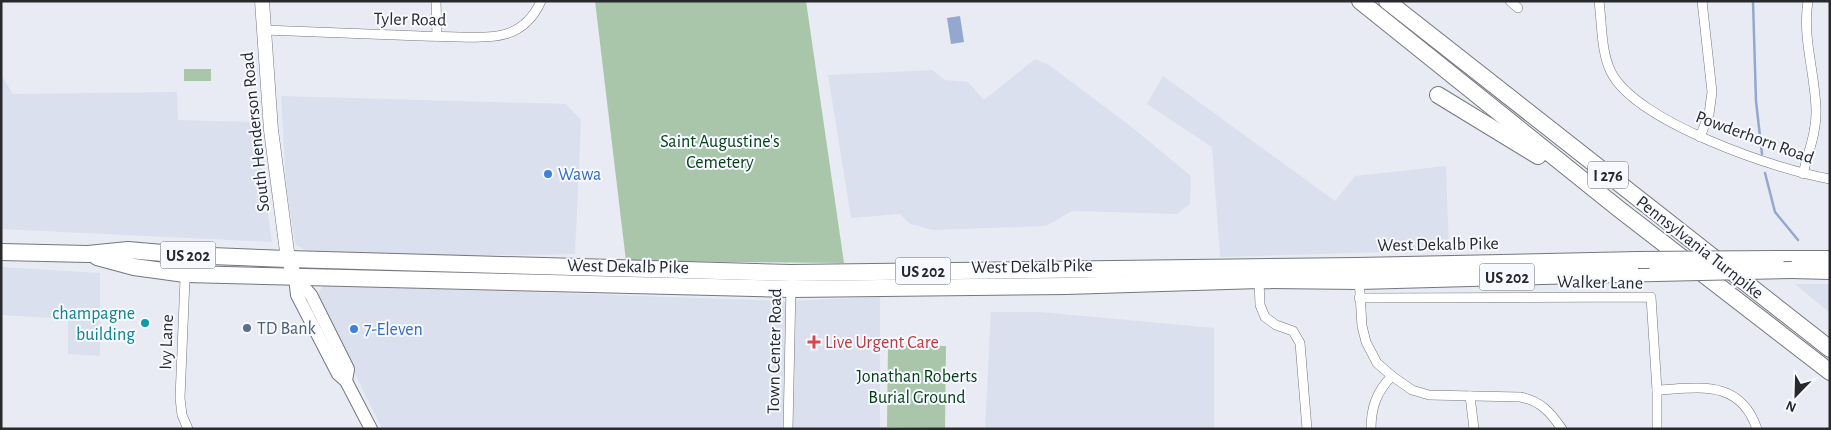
<svg xmlns="http://www.w3.org/2000/svg" width="1831" height="430" viewBox="0 0 1831 430" font-family="'Alegreya Sans',sans-serif">
<style>
.built{fill:#dae0ee}
.green{fill:#a9c6aa}
.water{fill:#94a8cf}
.lines{fill:none;stroke-linecap:round;stroke-linejoin:round}
.stream{stroke:#94a8cf;stroke-width:2.5}
.street-casing{stroke:#74777e;stroke-width:10}
.secondary-casing{stroke:#74777e;stroke-width:14}
.primary-casing{stroke:#74777e;stroke-width:15}
.highway-casing{stroke:#74777e;stroke-width:18}
.street{stroke:#fff;stroke-width:9}
.secondary{stroke:#fff;stroke-width:12}
.primary{stroke:#fff;stroke-width:14}
.highway{stroke:#fff;stroke-width:16}
.highway-bridge-casing{stroke:#74777e;stroke-width:18;stroke-linecap:butt}
.highway-bridge{stroke:#fff;stroke-width:16}
.shop-dot{fill:#3f7fe0;stroke:#f6f9ff;stroke-width:2}
.culture-dot{fill:#0f9aa8;stroke:#f6f9ff;stroke-width:2}
.service-dot{fill:#5c6f8a;stroke:#f6f9ff;stroke-width:2}
.health-dot{fill:#e0444e;stroke:#f6f9ff;stroke-width:2}
.labels{text-anchor:middle;stroke-width:4;stroke-linejoin:round;paint-order:stroke}
.shield{fill:#f6f9ff;stroke:#66676b;stroke-width:1}
.shield-label{font-size:16px;font-weight:bold;fill:#28292c}
.street-label{font-size:18px;fill:#28292c;stroke:#f6f9ff}
.park-label{font-size:18px;fill:#033d11;stroke:#f6f9ff}
.shop-label{font-size:18px;fill:#366cbe;stroke:#f6f9ff;text-anchor:start}
.culture-label{font-size:18px;fill:#0d838f;stroke:#f6f9ff;text-anchor:end}
.service-label{font-size:18px;fill:#4e5e75;stroke:#f6f9ff;text-anchor:start}
.health-label{font-size:18px;fill:#be3a42;stroke:#f6f9ff;text-anchor:start}
</style>
<rect width="100%" height="100%" fill="#e8ebf3"/>
<g class="built">
<path d="M1035,59L1049,65L1129,125L1191,176L1190,204L1177,214L1072,211L1046,226L933,230L910,224L900,214L851,218L828,75L932,70L945,80L968,82L984,100Z"/>
<path d="M1,75L13,94L177,92L178,120L255,122L272,242L1,229Z"/>
<path d="M1163,76L1335,201L1355,176L1446,166L1449,250L1220,257L1212,147L1147,104Z"/>
<path d="M281,96L566,104L581,120L575,254L458,256L308,252L295,244L286,184Z"/>
<path d="M1,267L100,273V356L68,354V319L1,315Z"/>
<path d="M1795,284H1830V313Z"/>
<path d="M324,285L786,301L880,297V429H382L318,298L320,290Z"/>
<path d="M991,312H1040L1214,328V429H985Z"/>
</g>
<g class="green">
<path d="M595,1H806L844,263L626,261Z"/>
<rect x="184" y="69" width="27" height="12"/>
<path d="M888,345L946,346L945,428L887,427Z"/>
</g>
<path class="water" d="M960,16L964,42L951,44L947,18Z"/>
<g class="lines">
<g class="stream">
<path d="M1753,1L1756,101L1762,154"/>
<path d="M1765,173L1775,212L1798,240"/>
</g>
<g class="street-casing">
<g id="street">
<path d="M436,1L437,36"/>
<path d="M1510,1L1518,8"/>
<path d="M1599,1C1602,24 1601,52 1611,72C1636,122 1777,170 1830,179"/>
<path d="M264,30C316,32 369,34 421,36C444,36 485,40 506,34C522,29 534,17 541,1"/>
<path d="M1700,137L1709,114L1712,92L1702,1"/>
<path d="M1803,174C1808,153 1817,131 1816,109C1815,73 1802,37 1808,1"/>
<path d="M186,255L180,398L182,415L188,429"/>
<path d="M1359,278L1362,326L1366,342L1377,363L1392,376L1412,390L1429,395L1520,397C1541,401 1550,412 1562,429"/>
<path d="M1259,280L1260,305L1265,317L1276,325L1293,331L1300,343L1307,429"/>
<path d="M1359,298L1651,297L1657,390V429"/>
<path d="M1657,390C1700,388 1740,379 1757,429"/>
<path d="M1470,396L1474,429"/>
<path d="M788,429L791,286"/>
<path d="M1371,429C1371,407 1377,391 1392,376"/>
</g>
</g>
<g class="secondary-casing">
<g id="secondary">
<path d="M295,277L297,295L338,374L346,381L371,429"/>
<path d="M295,277L311,295L348,369L346,381"/>
</g>
</g>
<g class="primary-casing">
<path id="primary" d="M262,1L271,130L288,259L295,277"/>
</g>
<g class="highway-casing">
<g id="highway">
<path d="M1360,1L1619,209L1830,372"/>
<path d="M1387,1L1830,349"/>
<path d="M1438,95L1538,156"/>
<path d="M1,252L88,254L128,250L186,255L288,259L791,273L1358,266L1638,260"/>
<path d="M97,257L134,267L185,274L791,289L1066,286L1259,280L1359,281L1656,273"/>
<path d="M1776,259H1830"/>
<path d="M1792,270L1830,271"/>
</g>
</g>
<use href="#street" class="street"/>
<use href="#secondary" class="secondary"/>
<use href="#primary" class="primary"/>
<use href="#highway" class="highway"/>
<g class="highway-bridge-casing">
<g id="highway-bridge">
<path d="M1638,260L1776,259"/>
<path d="M1656,273L1792,270"/>
</g>
</g>
<use href="#highway-bridge" class="highway-bridge"/>
</g>
<g class="shop-dot">
<circle cx="548" cy="174" r="5"/>
<circle cx="354" cy="329" r="5"/>
</g>
<circle class="culture-dot" cx="145" cy="323" r="5"/>
<circle class="service-dot" cx="247" cy="328" r="5"/>
<path class="health-dot" d="M811.5 334.5h5v5h5v5h-5v5h-5v-5h-5v-5h5z"/>
<g class="labels">
<g class="shield">
<rect x="1588" y="161.5" width="40" height="27" rx="4"/>
<rect x="160.5" y="241.5" width="55" height="27" rx="4"/>
<rect x="895.5" y="257.5" width="55" height="27" rx="4"/>
<rect x="1479.5" y="263.5" width="55" height="27" rx="4"/>
</g>
<g class="shield-label">
<text x="1608" y="181">I 276</text>
<text x="188" y="261">US 202</text>
<text x="923" y="277">US 202</text>
<text x="1507" y="283">US 202</text>
</g>
<g class="street-label">
<text transform="translate(410 19) rotate(1)" y="6">Tyler Road</text>
<text transform="translate(255 132) rotate(-96)" y="6">South Henderson Road</text>
<text transform="translate(1755 137) rotate(20)" y="6">Powderhorn Road</text>
<text transform="translate(1438 244) rotate(-1)" y="6">West Dekalb Pike</text>
<text transform="translate(1700 247) rotate(38)" y="6">Pennsylvania Turnpike</text>
<text transform="translate(628 266) rotate(1)" y="6">West Dekalb Pike</text>
<text transform="translate(1032 266) rotate(-1)" y="6">West Dekalb Pike</text>
<text transform="translate(1600 282) rotate(1)" y="6">Walker Lane</text>
<text transform="translate(166 342) rotate(-88)" y="6">Ivy Lane</text>
<text transform="translate(774 351) rotate(-89)" y="6">Town Center Road</text>
</g>
<g class="park-label">
<text x="720" y="147">Saint Augustine's<tspan x="720" dy="21">Cemetery</tspan></text>
<text x="917" y="382">Jonathan Roberts<tspan x="917" dy="21">Burial Ground</tspan></text>
</g>
<g class="shop-label">
<text x="558" y="180">Wawa</text>
<text x="364" y="335">7-Eleven</text>
</g>
<g class="culture-label">
<text x="135" y="319">champagne<tspan x="135" dy="21">building</tspan></text>
</g>
<g class="service-label">
<text x="257" y="334">TD Bank</text>
</g>
<g class="health-label">
<text x="825" y="348">Live Urgent Care</text>
</g>
</g>
<rect width="1831" height="430" fill="none" stroke="#28292c" stroke-width="5"/>
<g transform="translate(1796 395) rotate(203)" stroke="#f6f9ff" stroke-width="4" paint-order="stroke">
<path d="M0-4L9 19L0 12L-9 19Z" fill="#28292c"/>
<text y="-8" font-size="14" font-weight="bold" text-anchor="middle" fill="#28292c">N</text>
</g>
</svg>
